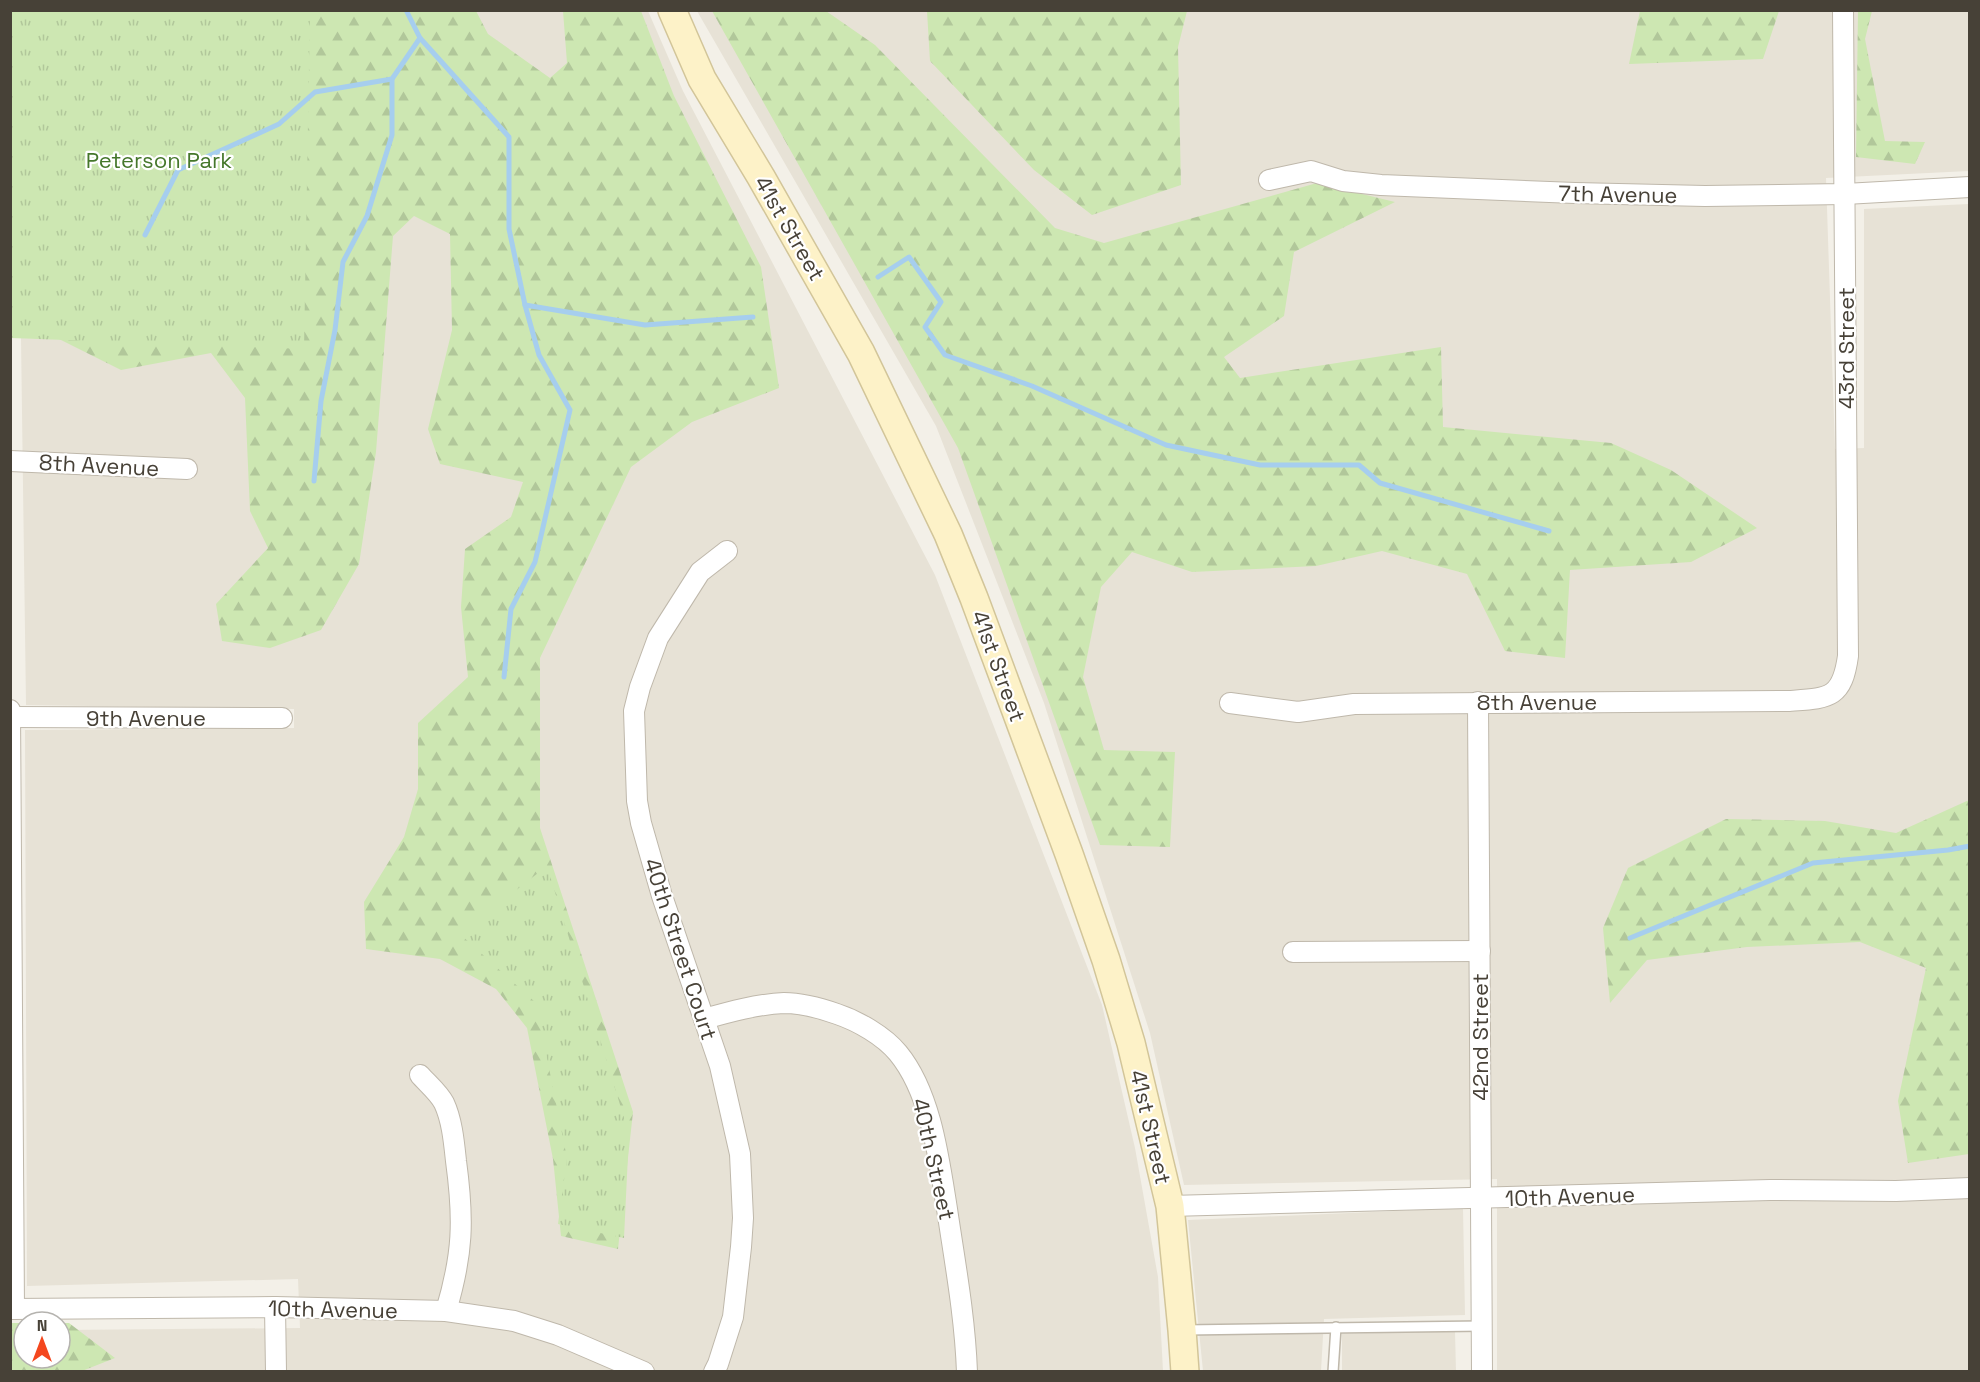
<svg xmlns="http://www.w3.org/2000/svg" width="1980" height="1382" viewBox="0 0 1980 1382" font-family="'Space Grotesk',sans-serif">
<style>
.residential{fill:#e7e2d6}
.forest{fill:url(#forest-firs)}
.park{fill:url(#park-tufts)}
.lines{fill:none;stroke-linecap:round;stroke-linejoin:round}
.stream{stroke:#a6ceee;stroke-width:5}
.lane-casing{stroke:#bfb8ab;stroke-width:12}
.street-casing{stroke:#bfb8ab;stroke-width:22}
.secondary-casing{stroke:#d2c599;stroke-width:30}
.lane{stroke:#fff;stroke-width:9}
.street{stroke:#fff;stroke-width:20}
.secondary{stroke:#fdf2c8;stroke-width:27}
.labels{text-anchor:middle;stroke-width:4.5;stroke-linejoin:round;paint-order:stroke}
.park-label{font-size:22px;fill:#45772b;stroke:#fff}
.street-label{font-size:22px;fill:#474137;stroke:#fff}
</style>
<defs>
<pattern id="forest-firs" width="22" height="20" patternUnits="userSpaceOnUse" patternTransform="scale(1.5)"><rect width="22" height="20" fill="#cde7b2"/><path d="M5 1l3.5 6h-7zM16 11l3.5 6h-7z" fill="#b1c79a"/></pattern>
<pattern id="park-tufts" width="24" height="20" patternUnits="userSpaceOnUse" patternTransform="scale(1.5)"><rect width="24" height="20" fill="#cde7b2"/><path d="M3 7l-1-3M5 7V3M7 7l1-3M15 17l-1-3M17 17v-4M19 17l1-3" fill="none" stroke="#b1c79a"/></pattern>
</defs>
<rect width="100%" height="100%" fill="#f3f0e8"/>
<g class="residential">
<path d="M310,11H648L683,91L935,575L1102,1005L1135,1148L1158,1277L1163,1371L11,1372L10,1330L24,1358H60V1330L300,1328L298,1279L27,1286L25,730L294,728V709L26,705L21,338L304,348Z"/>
<path d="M697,11H1969V171L1826,178L1835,449L1864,448V209L1969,204V1371H1497V1179L1184,1185L1150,1033L1044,703L936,426Z"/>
<path d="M1463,1208L1465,1315L1324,1319L1321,1371H1203L1188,1220Z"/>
<path d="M1455,1331L1456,1371H1342V1334Z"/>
</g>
<g class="forest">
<path d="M197,11H476L488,34L550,78L567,63L563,11H641L674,96L761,267L779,388L692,422L631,467L540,658V828L633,1112L618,1249L561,1236L553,1159L527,1028L496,989L440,959L366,949L364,902L404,837L418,789V723L468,677L461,607L465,549L511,517L523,482L440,464L428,429L452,330L450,234L414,216L393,236L376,452L359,564L321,630L270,648L222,641L216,604L268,548L250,511L245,398L211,353L121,370L31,325L10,108Z"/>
<path d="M712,11H826L875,45L1055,228L1104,243L1317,183L1395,202L1294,252L1284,316L1224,357L1240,378L1441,347L1443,427L1611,443L1671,470L1757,528L1691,562L1570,570L1565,658L1505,651L1467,574L1382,551L1316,566L1192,572L1132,552L1101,587L1083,677L1104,750L1175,752L1170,847L1100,845L958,448Z"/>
<path d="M927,11H1187L1178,47L1181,185L1092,215L1034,170L930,61Z"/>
<path d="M1640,11V10L1779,11L1763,59L1629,64Z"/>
<path d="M1858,11H1872L1865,39L1885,141L1925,142L1915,164L1856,157Z"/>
<path d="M1969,800V1154L1908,1163L1898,1101L1926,968L1860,942L1747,947L1647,960L1610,1003L1603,928L1628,868L1726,819L1825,821L1896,833Z"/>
<path d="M24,1323V1358H60V1323H69L115,1358L82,1371H11V1323Z"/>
</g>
<g class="park">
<path d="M11,10L310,11L304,349L11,338Z"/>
<path d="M547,866L629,1134L624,1238L558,1224L567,1158L536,1003L460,934Z"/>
</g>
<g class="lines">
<g class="stream">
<path d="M406,10L420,38L509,137V229L525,305L539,355L570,410L535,562L511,609L504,677"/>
<path d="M145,235L178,170L279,124L315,92L392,79L420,38"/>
<path d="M878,277L909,257L941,302L925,327L945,355L1032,386L1166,445L1260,465H1359L1380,483L1549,531"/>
<path d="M525,305L645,325L753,317"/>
<path d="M314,481L321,401L335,330L343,262L367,216L392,135V79"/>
<path d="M1630,938L1813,863L1948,850L1970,846"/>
</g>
<g class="lane-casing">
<g id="lane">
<path d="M1185,1330L1483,1326"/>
<path d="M1333,1372L1336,1327"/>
</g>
</g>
<g class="street-casing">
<g id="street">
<path d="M1269,180L1311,171L1343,181L1381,185L1575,193L1705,196L1845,194L1970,187"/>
<path d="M10,461L187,469"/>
<path d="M1478,702L1482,1372"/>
<path d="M1230,703L1298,712L1354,704L1789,701C1829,698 1842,699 1848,656L1843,10"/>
<path d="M10,710L14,1309"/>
<path d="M11,717L282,718"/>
<path d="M1293,952L1480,951"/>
<path d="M704,1019C729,1012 758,1004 784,1003C803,1003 820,1008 837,1014C858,1021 884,1036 898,1053C931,1093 939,1159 947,1209C955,1263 965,1317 967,1372"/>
<path d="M420,1075C427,1083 439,1093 444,1103C452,1120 454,1142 456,1161C464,1220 463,1254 446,1311"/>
<path d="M1170,1206L1770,1190L1896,1191L1970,1188"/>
<path d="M275,1307L276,1372"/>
<path d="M10,1309L275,1307L446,1311L514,1321L558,1335L644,1372"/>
<path d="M714,1372L718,1364L733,1317L741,1247L743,1218L740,1154L720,1066L662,896L641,823L637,801L634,711L640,687L658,638L700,572L727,551"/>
</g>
</g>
<g class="secondary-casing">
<path id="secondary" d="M672,10L702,79L761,177L861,353L948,534L974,598L1069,854L1106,960L1131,1043L1170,1206L1182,1330L1185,1372"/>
</g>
<use href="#lane" class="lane"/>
<use href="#street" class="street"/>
<use href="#secondary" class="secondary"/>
</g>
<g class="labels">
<g class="park-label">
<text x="159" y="168">Peterson Park</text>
</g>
<g class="street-label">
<text transform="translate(1618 194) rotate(1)" y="8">7th Avenue</text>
<text transform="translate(790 228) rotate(60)" y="8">41st Street</text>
<text transform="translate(1846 348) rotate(-90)" y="8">43rd Street</text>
<text transform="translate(99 465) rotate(3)" y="8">8th Avenue</text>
<text transform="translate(999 666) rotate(70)" y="8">41st Street</text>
<text x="1537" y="710">8th Avenue</text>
<text x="146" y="726">9th Avenue</text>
<text transform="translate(681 949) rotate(72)" y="8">40th Street Court</text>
<text transform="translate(1480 1037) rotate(-90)" y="8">42nd Street</text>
<text transform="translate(1151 1127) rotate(77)" y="8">41st Street</text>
<text transform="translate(934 1159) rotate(77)" y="8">40th Street</text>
<text transform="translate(1570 1196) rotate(-2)" y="8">10th Avenue</text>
<text transform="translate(333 1309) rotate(1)" y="8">10th Avenue</text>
</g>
</g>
<rect width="1980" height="1382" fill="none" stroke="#474137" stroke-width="24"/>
<g transform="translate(42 1340)"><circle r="28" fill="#ffffff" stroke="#b5b3af" stroke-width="1.5"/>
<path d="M0-4.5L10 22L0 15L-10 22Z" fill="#f4471e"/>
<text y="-9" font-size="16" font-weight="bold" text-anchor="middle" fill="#474137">N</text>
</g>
</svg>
